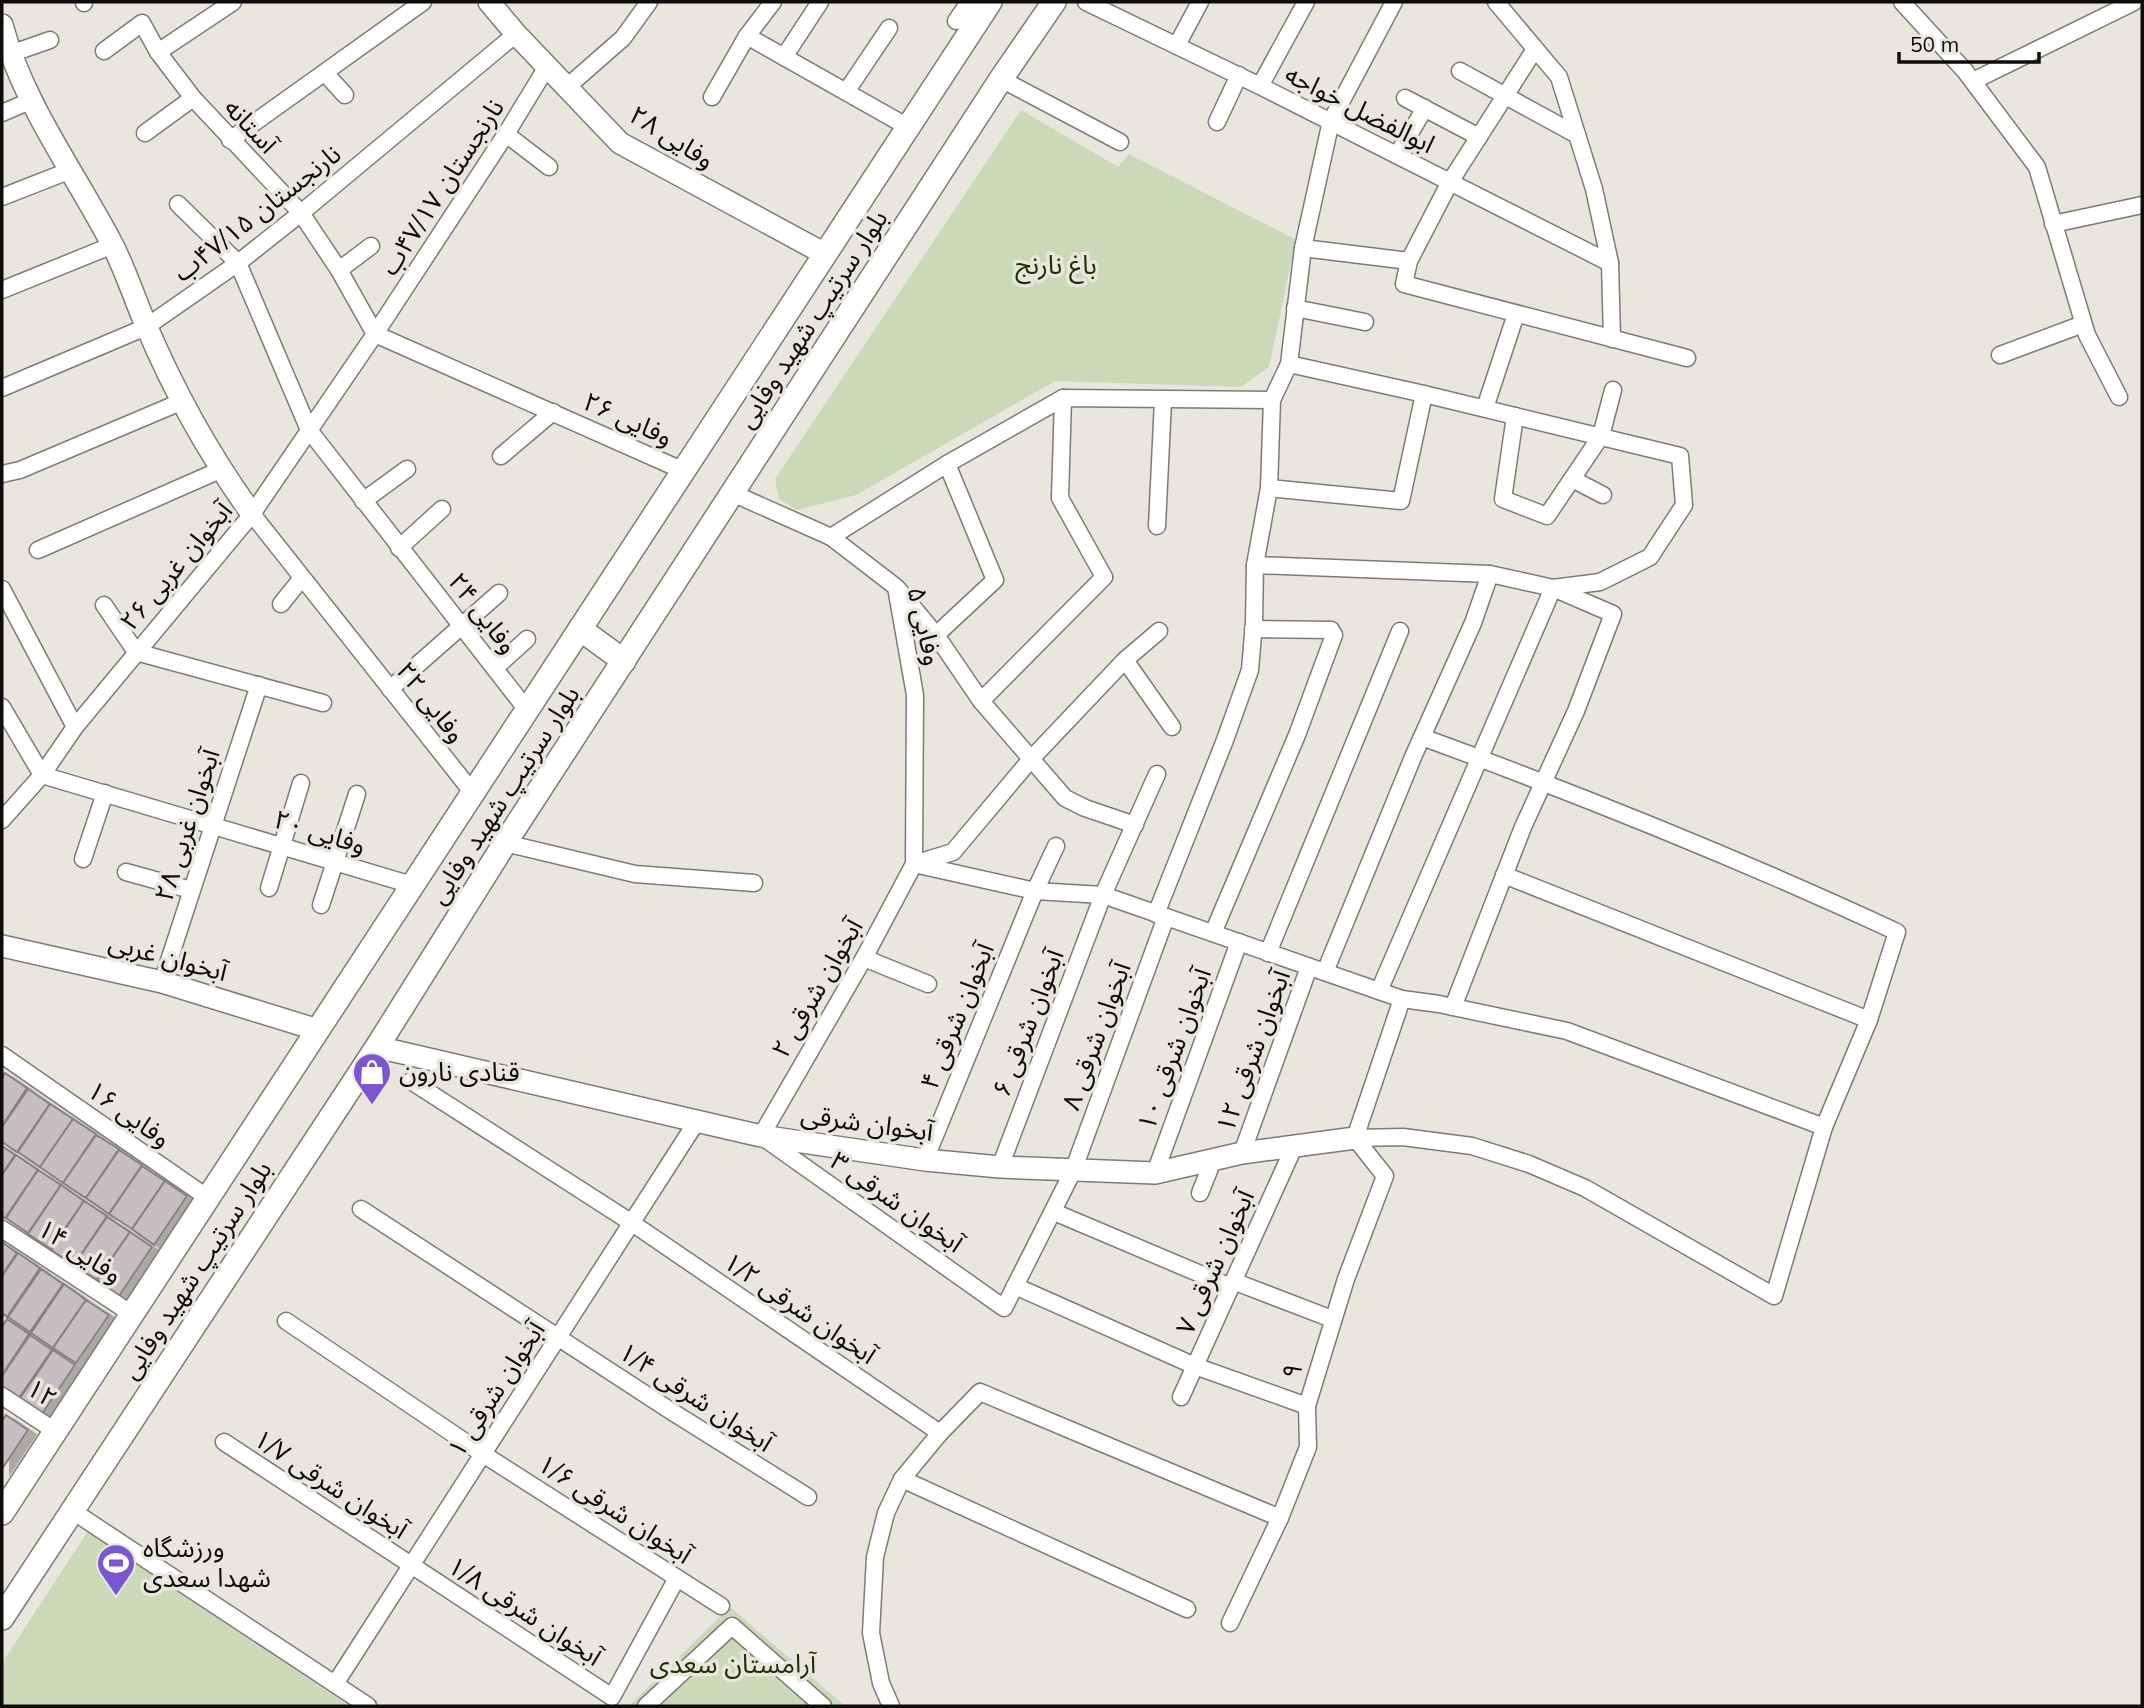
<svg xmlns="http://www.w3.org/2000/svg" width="2144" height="1708" font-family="Mulish,'Noto Sans Arabic',sans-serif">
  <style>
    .green { fill: #cad9b7 }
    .building { fill: #c7bec2; stroke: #888084; stroke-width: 2; filter: url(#shadow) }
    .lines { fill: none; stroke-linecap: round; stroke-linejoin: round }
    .minor-casing { stroke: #7d7b73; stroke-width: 19 }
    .tertiary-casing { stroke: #7d7b73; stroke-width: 24 }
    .secondary-casing { stroke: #7d7b73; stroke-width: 26 }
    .minor { stroke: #fff; stroke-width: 16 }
    .tertiary { stroke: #fff; stroke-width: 21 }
    .secondary { stroke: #fff; stroke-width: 23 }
    .labels { text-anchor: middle; stroke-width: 7; stroke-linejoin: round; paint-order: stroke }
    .street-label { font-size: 26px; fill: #0e0d0b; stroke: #e9e6de }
    .park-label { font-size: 26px; fill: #202f05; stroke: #e9e6de }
    .poi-label { font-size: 26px; fill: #0e0d0b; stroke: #e9e6de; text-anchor: start }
  </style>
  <defs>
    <filter id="shadow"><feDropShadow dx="8" dy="4.5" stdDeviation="0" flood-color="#0004"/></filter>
  </defs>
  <rect width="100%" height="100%" fill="#e9e6de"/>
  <g class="green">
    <polygon points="1021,110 1118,167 1129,154 1296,240 1269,367 1241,387 1055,381 856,495 797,510 779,499 775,479"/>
    <polygon points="88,1531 349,1706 2,1706 2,1663"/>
    <polygon points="730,1607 845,1706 629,1706"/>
  </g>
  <g class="building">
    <polygon points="5,1073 27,1088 2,1126 2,1078"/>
    <polygon points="28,1089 50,1104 17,1152 2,1142 2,1127"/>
    <polygon points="50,1104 73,1119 40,1167 18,1152"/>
    <polygon points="73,1119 96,1134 63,1183 40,1167"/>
    <polygon points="96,1135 119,1149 86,1198 63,1183"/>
    <polygon points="2,1146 15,1155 2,1174"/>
    <polygon points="119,1150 142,1165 109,1214 86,1198"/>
    <polygon points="16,1155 38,1170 5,1218 2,1216 2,1175"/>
    <polygon points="142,1166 165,1181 132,1229 109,1214"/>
    <polygon points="38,1170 61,1185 28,1233 6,1218"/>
    <polygon points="165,1181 187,1196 154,1245 132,1229"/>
    <polygon points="61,1185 84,1201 51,1249 28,1234"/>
    <polygon points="84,1201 107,1216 74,1265 51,1250"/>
    <polygon points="107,1217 130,1232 97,1280 74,1265"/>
    <polygon points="130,1232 152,1247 119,1296 97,1280"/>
    <polygon points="2,1242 17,1253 2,1275"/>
    <polygon points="18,1253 40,1268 7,1317 2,1313 2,1276"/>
    <polygon points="41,1269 63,1284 30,1332 8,1317"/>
    <polygon points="64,1284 86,1300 53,1348 31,1333"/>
    <polygon points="86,1300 109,1315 76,1363 53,1348"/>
    <polygon points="7,1319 29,1334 2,1375 2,1327"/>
    <polygon points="30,1335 52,1350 19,1398 2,1386 2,1376"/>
    <polygon points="53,1350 75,1365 42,1414 20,1398"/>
    <polygon points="6,1415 28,1430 2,1469 2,1421"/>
  </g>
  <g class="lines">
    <defs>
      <g id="minor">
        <polyline points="84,2 84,3"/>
        <polyline points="1086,2 1260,86 1610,263"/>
        <polyline points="1496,2 1559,77 1594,189 1610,263 1612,339"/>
        <polyline points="1902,2 1965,71 2037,167 2087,335 2119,397"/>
        <polyline points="956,21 969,2"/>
        <polyline points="747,36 908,127"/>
        <polyline points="1177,45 1200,2"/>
        <polyline points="1535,49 1450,182 1409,261 1404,284 1687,358"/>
        <polyline points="104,51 142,23 158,52 193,98 301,213 339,270 375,334"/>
        <polyline points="158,52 233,2"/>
        <polyline points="10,54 50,40"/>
        <polyline points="784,57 820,2"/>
        <polyline points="1460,71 1577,135"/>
        <polyline points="325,73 345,95"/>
        <polyline points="1001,79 1120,142"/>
        <polyline points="1973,81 2134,2"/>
        <polyline points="1260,86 1306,2"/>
        <polyline points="567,87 623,38 649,2"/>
        <polyline points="846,92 889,28"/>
        <polyline points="712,97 747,36 773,2"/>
        <polyline points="1405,98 1479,137"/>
        <polyline points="2,113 30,101"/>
        <polyline points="1217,122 1239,75"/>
        <polyline points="145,133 193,98"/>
        <polyline points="506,134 549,167"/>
        <polyline points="230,140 423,2"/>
        <polyline points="1397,155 1425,108"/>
        <polyline points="2,197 71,170"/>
        <polyline points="178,204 238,263 309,430 527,710"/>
        <polyline points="2053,224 2142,205"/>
        <polyline points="1303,248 1409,261"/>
        <polyline points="339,270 371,246"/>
        <polyline points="2,290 113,245"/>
        <polyline points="1295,308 1365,322"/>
        <polyline points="375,334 684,471"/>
        <polyline points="2000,355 2083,324"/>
        <polyline points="1289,364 1424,394 1680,456 1684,505 1650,557 1600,582 1553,588 1379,991"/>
        <polyline points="2,388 146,327 238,263 301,213 516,34"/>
        <polyline points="1485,408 1516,314"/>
        <polyline points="1515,416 1503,499 1547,516 1601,436 1613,390"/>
        <polyline points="501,456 553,412"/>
        <polyline points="2,474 20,470 183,401"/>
        <polyline points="1572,479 1603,495"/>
        <polyline points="1269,488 1401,501 1424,394"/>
        <polyline points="732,493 831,537 896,587 915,695 914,864 864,958 761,1136 1004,1308 1073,1171 1166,917"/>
        <polyline points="363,501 407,469"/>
        <polyline points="252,514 473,793"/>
        <polyline points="1157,526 1163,400"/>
        <polyline points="831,537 947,464 1063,398 1272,400"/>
        <polyline points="399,548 442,509"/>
        <polyline points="38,550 220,470"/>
        <polyline points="1255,565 1490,574 1553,588 1613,614 1576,711 1523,827 1453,1007"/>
        <polyline points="2,589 75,727"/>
        <polyline points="898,589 936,635 981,701 1065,798 1085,808 1135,825"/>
        <polyline points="281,604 302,578"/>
        <polyline points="104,605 136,652 323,703"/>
        <polyline points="936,635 995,580 947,464"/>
        <polyline points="1125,660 1172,727"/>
        <polyline points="495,668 527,639"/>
        <polyline points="390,689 499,593"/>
        <polyline points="981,701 1104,577 1060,498 1063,398"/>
        <polyline points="2,707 42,775 412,885"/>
        <polyline points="2,820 42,775 75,727 252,514 375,334 506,134 548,65"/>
        <polyline points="505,843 635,874 754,883"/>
        <polyline points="83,859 105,793"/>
        <polyline points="917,863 953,852 1031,759 1125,660 1159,631"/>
        <polyline points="914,864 1035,891 1103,895 1402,999 1439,1004 1567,1031 1824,1127"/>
        <polyline points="126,872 191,890"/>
        <polyline points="1504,875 1869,1020"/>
        <polyline points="269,888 301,783"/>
        <polyline points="321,905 357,794"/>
        <polyline points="1156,914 1225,740 1250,670 1254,623 1255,565 1269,488 1272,400 1289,364 1303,248 1331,121 1394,2"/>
        <polyline points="1213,933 1297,735 1334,635 1331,630 1253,629"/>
        <polyline points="1268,953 1400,631"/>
        <polyline points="864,958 928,984"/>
        <polyline points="1325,972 1413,757 1473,623 1490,574"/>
        <polyline points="162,982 259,685"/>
        <polyline points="2,1055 208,1198"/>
        <polyline points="411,1081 632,1223 940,1433"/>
        <path d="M1355 1138 1403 1137 1472 1146 1529 1164 1585 1188 1774 1296 1824 1127 1869 1020 1897 932C1742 860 1583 796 1422 737"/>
        <polyline points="1355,1138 1402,999"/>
        <polyline points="1242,1153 1309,967"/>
        <polyline points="925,1160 1035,891 1056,846"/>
        <polyline points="1000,1167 1103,895 1157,774"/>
        <polyline points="1155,1173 1239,942"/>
        <polyline points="1200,1193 1214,1158"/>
        <polyline points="361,1209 671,1411 808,1497"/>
        <polyline points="1054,1212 1231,1287"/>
        <polyline points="2,1229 132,1314"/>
        <polyline points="1233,1281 1332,1319"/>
        <polyline points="1015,1286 1195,1366 1307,1406"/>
        <polyline points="286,1321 483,1454 721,1606"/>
        <polyline points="2,1396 55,1431"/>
        <polyline points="1181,1397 1294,1147"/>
        <polyline points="224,1442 612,1697 677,1578"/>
        <polyline points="902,1479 1187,1609"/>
        <polyline points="71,1510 368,1706"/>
        <polyline points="1230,1623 1280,1518 1308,1447 1307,1406 1346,1279 1385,1176 1355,1138"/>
        <polyline points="335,1684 697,1121"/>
        <polyline points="646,1706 732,1626 823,1706"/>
        <polyline points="891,1706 881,1683 871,1633 875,1557 886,1513 902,1479 940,1433 980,1392 1280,1518"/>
      </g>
      <g id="tertiary">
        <polyline points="489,2 516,34 620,143 825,254"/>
        <path d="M2 25C23 103 73 170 111 242 125 268 134 298 146 325 174 391 210 456 252 514"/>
        <polyline points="2,946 162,982 318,1030"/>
        <polyline points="377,1047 761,1136 925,1160 1000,1167 1155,1173 1242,1153 1355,1138"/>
      </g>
      <g id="secondary">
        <polyline points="580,629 624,661"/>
        <polyline points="2,1513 990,2"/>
        <polyline points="2,1618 377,1047 505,843 1001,79 1054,2"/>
      </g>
    </defs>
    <use href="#minor" class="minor-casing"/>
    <use href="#tertiary" class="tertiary-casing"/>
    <use href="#secondary" class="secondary-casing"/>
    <use href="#minor" class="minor"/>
    <use href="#tertiary" class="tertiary"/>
    <use href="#secondary" class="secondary"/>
  </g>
  <defs>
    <symbol id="shop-pin" viewBox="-11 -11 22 30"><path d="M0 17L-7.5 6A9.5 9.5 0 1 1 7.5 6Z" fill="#7b56d0" stroke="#e9e6de"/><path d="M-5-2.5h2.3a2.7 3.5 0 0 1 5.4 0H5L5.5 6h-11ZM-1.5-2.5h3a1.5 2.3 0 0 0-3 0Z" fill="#fff"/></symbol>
    <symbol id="stadium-pin" viewBox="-11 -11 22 30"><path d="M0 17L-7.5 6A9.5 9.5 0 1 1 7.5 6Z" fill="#7b56d0" stroke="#e9e6de"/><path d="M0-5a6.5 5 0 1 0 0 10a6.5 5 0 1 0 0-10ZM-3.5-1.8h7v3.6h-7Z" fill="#fff"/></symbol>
  </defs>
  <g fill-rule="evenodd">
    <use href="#shop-pin" x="350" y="1050" width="44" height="60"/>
    <use href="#stadium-pin" x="94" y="1541" width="44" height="60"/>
  </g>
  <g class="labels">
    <g class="street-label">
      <text transform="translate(1360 109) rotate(27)" y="9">ابوالفضل خواجه</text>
      <text transform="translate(251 126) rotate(47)" y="9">آستانه</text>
      <text transform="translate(672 137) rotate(32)" y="9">وفایی ۲۸</text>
      <text transform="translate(442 187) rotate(-57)" y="9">نارنجستان ۴۷/۱۷ب</text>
      <text transform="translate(257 213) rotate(-38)" y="9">نارنجستان ۴۷/۱۵ب</text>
      <text transform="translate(812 319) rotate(-57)" y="9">بلوار سرتیپ شهید وفایی</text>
      <text transform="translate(628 419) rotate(24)" y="9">وفایی ۲۶</text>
      <text transform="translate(176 566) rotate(-50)" y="9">آبخوان غربی ۲۶</text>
      <text transform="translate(483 613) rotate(52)" y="9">وفایی ۲۴</text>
      <text transform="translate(925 626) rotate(77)" y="9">وفایی ۵</text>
      <text transform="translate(431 702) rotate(52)" y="9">وفایی ۲۲</text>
      <text transform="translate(504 795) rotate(-57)" y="9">بلوار سرتیپ شهید وفایی</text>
      <text transform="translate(187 825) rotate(-72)" y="9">آبخوان غربی ۲۸</text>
      <text transform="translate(320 832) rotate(17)" y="9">وفایی ۲۰</text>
      <text transform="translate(168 957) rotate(15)" y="9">آبخوان غربی</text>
      <text transform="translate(817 988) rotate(-60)" y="9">آبخوان شرقی ۲</text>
      <text transform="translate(957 1016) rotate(-68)" y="9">آبخوان شرقی ۴</text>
      <text transform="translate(1028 1023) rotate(-69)" y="9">آبخوان شرقی ۶</text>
      <text transform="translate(1096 1036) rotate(-70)" y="9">آبخوان شرقی ۸</text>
      <text transform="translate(1174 1049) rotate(-70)" y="9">آبخوان شرقی ۱۰</text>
      <text transform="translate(1253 1051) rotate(-70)" y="9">آبخوان شرقی ۱۲</text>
      <text transform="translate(129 1114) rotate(35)" y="9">وفایی ۱۶</text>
      <text transform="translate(867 1123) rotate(8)" y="9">آبخوان شرقی</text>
      <text transform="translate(897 1202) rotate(35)" y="9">آبخوان شرقی ۳</text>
      <text transform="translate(80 1251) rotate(33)" y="9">وفایی ۱۴</text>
      <text transform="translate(1215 1262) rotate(-66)" y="9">آبخوان شرقی ۷</text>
      <text transform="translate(196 1270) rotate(-57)" y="9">بلوار سرتیپ شهید وفایی</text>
      <text transform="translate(800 1308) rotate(34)" y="9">آبخوان شرقی ۱/۲</text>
      <text transform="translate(1292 1371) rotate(-74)" y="9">۹</text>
      <text transform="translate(496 1389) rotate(-57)" y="9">آبخوان شرقی ۱</text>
      <text transform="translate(42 1393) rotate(33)" y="9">۱۲</text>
      <text transform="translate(696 1397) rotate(33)" y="9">آبخوان شرقی ۱/۴</text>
      <text transform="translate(331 1484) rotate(33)" y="9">آبخوان شرقی ۱/۷</text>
      <text transform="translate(615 1509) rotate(33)" y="9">آبخوان شرقی ۱/۶</text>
      <text transform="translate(525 1611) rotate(33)" y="9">آبخوان شرقی ۱/۸</text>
    </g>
    <g class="park-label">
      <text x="1056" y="274">باغ نارنج</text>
      <text x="733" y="1673">آرامستان سعدی</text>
    </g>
    <g class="poi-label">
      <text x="399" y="1081">قنادی نارون</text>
      <text x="143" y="1557">ورزشگاه<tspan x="143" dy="30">شهدا سعدی</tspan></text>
    </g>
  </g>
  <rect width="2144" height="1708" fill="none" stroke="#0e0d0b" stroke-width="7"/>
  <path d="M1899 52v10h140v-10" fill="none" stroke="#0e0d0b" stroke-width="3.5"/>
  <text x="1910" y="52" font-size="21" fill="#0e0d0b" stroke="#e9e6de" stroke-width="5" paint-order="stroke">50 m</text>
</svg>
